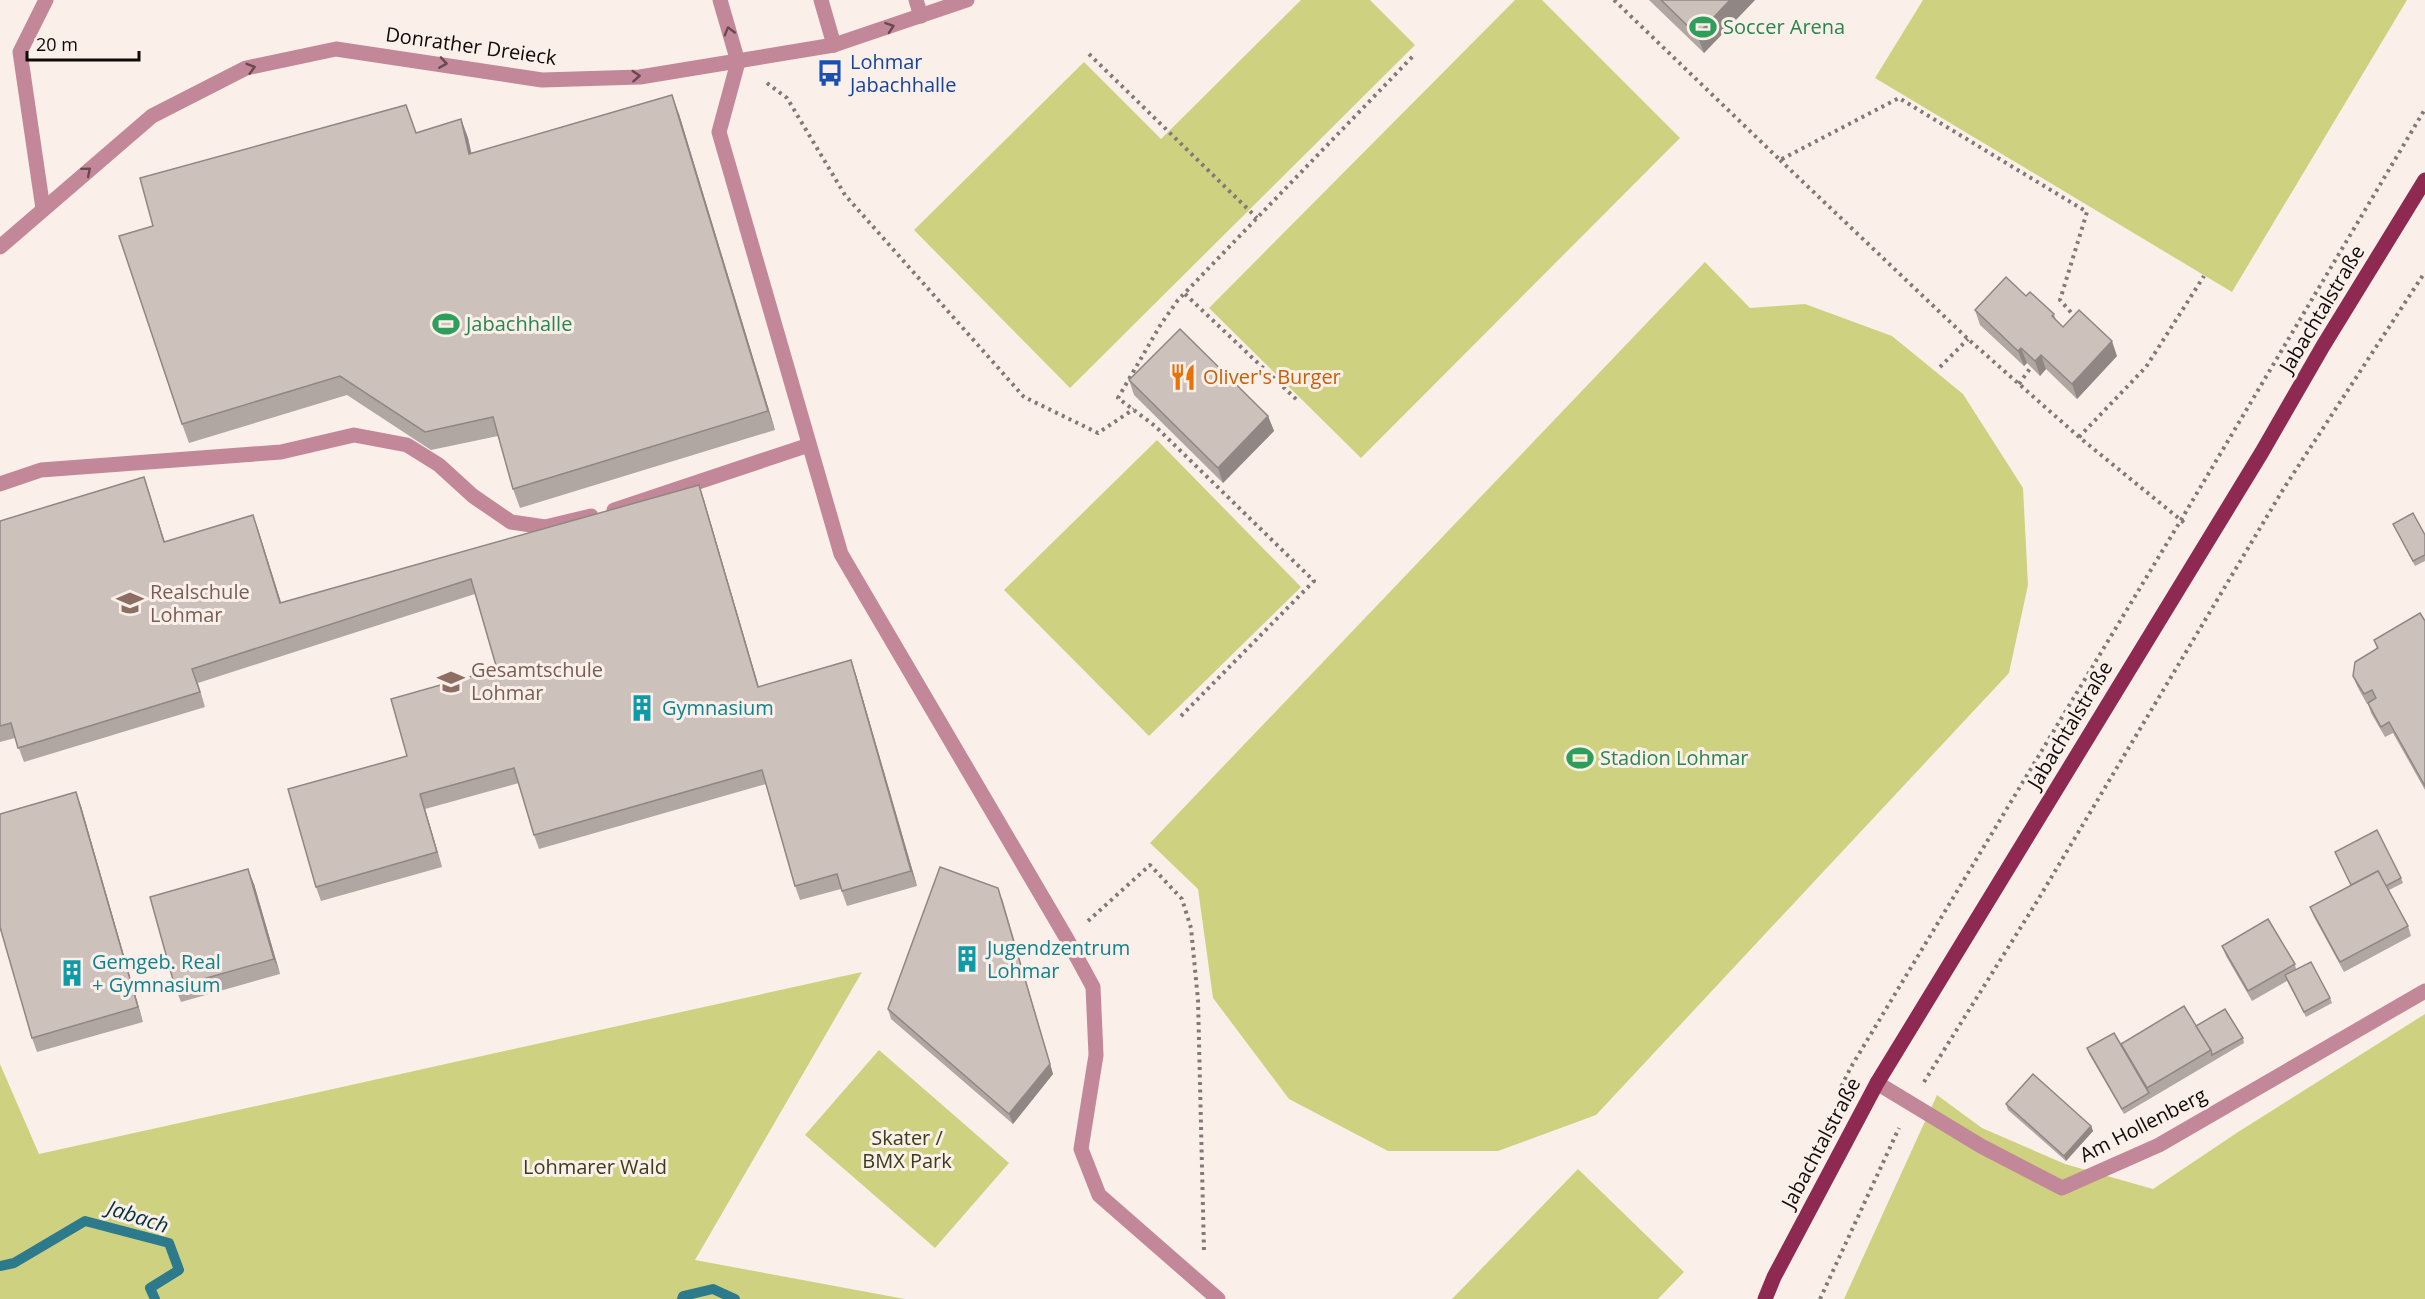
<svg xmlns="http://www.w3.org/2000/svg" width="2425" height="1299" font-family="'Open Sans',sans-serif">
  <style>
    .green { fill: #ced280 }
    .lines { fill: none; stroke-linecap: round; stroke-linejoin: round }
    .stream { stroke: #2d7a8d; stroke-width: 10 }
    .path { stroke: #817976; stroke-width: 4; stroke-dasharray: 3 4.5; stroke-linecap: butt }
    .lane { stroke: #c28899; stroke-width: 15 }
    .street { stroke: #c28899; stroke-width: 15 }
    .primary { stroke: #8e2951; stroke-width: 15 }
    .wall { fill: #b0a6a2 }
    .shaded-wall { fill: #908784 }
    .building { fill: #cdc1bc; stroke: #908784; stroke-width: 1.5 }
    .oneway { stroke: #684951 }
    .labels { text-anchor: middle; stroke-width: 6; stroke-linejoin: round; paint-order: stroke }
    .leisure-label { font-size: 20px; fill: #27864d; stroke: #fbefea; text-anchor: start }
    .street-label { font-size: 20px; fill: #0e0a09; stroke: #fbefea }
    .transit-label { font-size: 20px; fill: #164399; stroke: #fbefea; text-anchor: start }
    .food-label { font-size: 20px; fill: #c56008; stroke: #fbefea; text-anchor: start }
    .education-label { font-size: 20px; fill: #785e54; stroke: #fbefea; text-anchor: start }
    .culture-label { font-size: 20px; fill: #0d838f; stroke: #fbefea; text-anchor: start }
    .park-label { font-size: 20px; fill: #3b3d19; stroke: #fbefea }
    .water-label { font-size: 21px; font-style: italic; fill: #00323d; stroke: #fbefea }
  </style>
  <rect width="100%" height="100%" fill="#fbefea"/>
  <g class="green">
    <polygon points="1301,0 1370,0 1415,45 1070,388 914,230 1084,62 1161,139"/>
    <polygon points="1515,0 1542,0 1680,138 1361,458 1209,308"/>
    <polygon points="1923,0 2407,0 2232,292 1875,78"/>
    <polygon points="1705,262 1750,308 1805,304 1892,336 1963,394 2023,488 2028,585 2009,673 1596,1115 1498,1151 1388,1151 1289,1099 1213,998 1198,889 1150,843"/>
    <polygon points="1157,440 1301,587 1149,736 1004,590"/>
    <polygon points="862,972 695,1260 905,1299 0,1299 0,1064 39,1154"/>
    <polygon points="2425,1014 2425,1299 1844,1299 1937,1095 1982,1128 2065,1164 2153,1189 2238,1132"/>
    <polygon points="879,1050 1009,1163 935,1248 805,1135"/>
    <polygon points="1578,1169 1684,1272 1658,1299 1452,1299"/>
  </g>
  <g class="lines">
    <g class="stream">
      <polyline points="0,1266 14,1263 85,1221 169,1243 179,1270 150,1288 155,1299"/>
      <polyline points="682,1299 683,1296 713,1289 735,1299"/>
    </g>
    <g class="path">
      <polyline points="1614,0 1780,160 1899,98 2087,212 2060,300 2076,318"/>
      <polyline points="1089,54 1257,218"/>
      <polyline points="767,83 787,98 845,195 1024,397 1098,433 1134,409"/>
      <polyline points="1780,160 1968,339 2079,437 2187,525"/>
      <polyline points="1185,294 1297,400"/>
      <polyline points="1940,367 1968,339"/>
      <polyline points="2019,384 2031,367"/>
      <polyline points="2079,437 2146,367 2204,276"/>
      <polyline points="1181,716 1314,581 1155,426 1118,398 1161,324 1178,300 1415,54"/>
      <polyline points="1088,921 1150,865 1182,899 1191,928 1198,1000 1204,1251"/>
      <polyline points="1924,1082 2036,903 2284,488 2425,272"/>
      <polyline points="1838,1093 1851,1067 2181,520 2425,109"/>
      <polyline points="1820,1299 1899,1128"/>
    </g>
    <g class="lane">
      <polyline points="720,0 738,62 719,132 841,554 1067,939 1093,987 1096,1055 1081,1149 1099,1195 1218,1299"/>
      <polyline points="821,0 834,45"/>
      <polyline points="916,0 921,16"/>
      <polyline points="43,209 20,52 46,0"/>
      <polyline points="0,247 152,116 246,68 336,49 542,80 640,77 834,45 967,0"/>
      <polyline points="0,484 41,470 281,452 354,435 407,445 439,465 473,496 511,522 545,527 591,516"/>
      <polyline points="614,510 809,445"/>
    </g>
    <polyline class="street" points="1877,1083 1981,1146 2062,1188 2159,1145 2425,991"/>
    <polyline class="primary" points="1765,1299 1774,1277 1877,1083 2262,452 2323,346 2425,180"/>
  </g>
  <g class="wall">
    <polygon points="1649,0 1755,0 1704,53"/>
    <polygon points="679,114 775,430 520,508 513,489 498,436 431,450 347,395 189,443 182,424 153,226 416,133 461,119 468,138 471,153"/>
    <polygon points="2026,296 2054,314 2056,320 2063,327 2117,356 2077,399 2046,369 2040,376 2027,363 2024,366 1980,325 1975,310"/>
    <polygon points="1129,380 1268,416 1274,431 1223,483 1134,395"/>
    <polygon points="149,492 165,542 253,515 281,603 704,500 759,687 851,660 856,675 917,886 847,906 841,889 800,900 795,886 766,784 539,849 534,835 519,783 425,809 442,867 321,901 316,887 407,756 497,669 475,594 198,683 205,707 24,762 15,738 0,742 0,521"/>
    <polygon points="2393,524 2425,535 2425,561 2415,566"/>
    <polygon points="2425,621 2425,790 2393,733 2385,737 2371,713 2368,704 2367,704 2357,686 2353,676 2377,649 2374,640"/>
    <polygon points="81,806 143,1022 37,1052 32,1038"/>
    <polygon points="2335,852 2401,878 2403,883 2389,890 2408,926 2411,936 2344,972 2314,917 2310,907 2351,885"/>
    <polygon points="254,884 280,974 181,1002 175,987"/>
    <polygon points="1002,898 1053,1074 1013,1124 891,1019 888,1009"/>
    <polygon points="2222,946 2295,964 2296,969 2330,998 2332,1003 2306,1017 2287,981 2252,1001 2226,956"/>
    <polygon points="2196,1026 2243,1038 2244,1043 2124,1114 2089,1054 2087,1048 2123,1047"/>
    <polygon points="2006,1104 2091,1126 2093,1131 2066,1161 2008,1110"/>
  </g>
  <g class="shaded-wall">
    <polygon points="1730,0 1755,0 1704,53 1697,35"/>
    <polygon points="672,95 679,114 775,430 768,411"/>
    <polygon points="461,119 468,138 476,173 469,154"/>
    <polygon points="2112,341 2117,356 2077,399 2072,384"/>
    <polygon points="2021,348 2027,363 2024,366 2018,351"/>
    <polygon points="2041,355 2046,369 2040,376 2035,361"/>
    <polygon points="1268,416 1274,431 1223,483 1218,468"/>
    <polygon points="144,477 149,492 169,556 164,542"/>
    <polygon points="699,485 704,500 763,702 758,687"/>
    <polygon points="253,515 258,529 286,618 280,603"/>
    <polygon points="851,660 856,675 917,886 911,871"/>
    <polygon points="76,792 81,806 143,1022 138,1007"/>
    <polygon points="420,794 425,809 442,867 437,852"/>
    <polygon points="248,869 254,884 280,974 274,959"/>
    <polygon points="998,888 1053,1074 1013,1124 1009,1114"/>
    <polygon points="2091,1126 2093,1131 2066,1161 2064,1156"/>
  </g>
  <g class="building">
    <polygon points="1661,0 1730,0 1697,35"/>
    <polygon points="672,95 768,411 513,489 493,417 425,432 340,376 182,424 119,236 153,226 140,178 406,105 416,133 461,119 469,154"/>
    <polygon points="2006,277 2026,296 2030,292 2054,314 2052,316 2063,327 2079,310 2112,341 2072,384 2041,355 2035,361 2021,348 2018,351 1975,310"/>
    <polygon points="1180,329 1268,416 1218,468 1129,380"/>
    <polygon points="144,477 164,542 253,515 280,603 699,485 758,687 851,660 911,871 842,891 837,874 795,886 762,770 534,835 514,768 420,794 437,852 316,887 288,789 407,756 391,699 497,669 471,579 192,669 200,692 18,748 11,723 0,726 0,521"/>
    <polygon points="2413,513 2425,535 2425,555 2413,561 2393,524"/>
    <polygon points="2420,613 2425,621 2425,786 2389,722 2381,727 2368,703 2376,698 2372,690 2364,694 2353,676 2355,662 2378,648 2374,640"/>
    <polygon points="76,792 138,1007 32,1038 0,927 0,814"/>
    <polygon points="2377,830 2401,878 2386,886 2378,871 2351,885 2335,852"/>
    <polygon points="940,867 998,888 1050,1064 1009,1114 888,1009"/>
    <polygon points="248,869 274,959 175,987 150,897"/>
    <polygon points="2378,871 2408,926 2340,962 2310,907"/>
    <polygon points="2268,919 2295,964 2248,991 2222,946"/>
    <polygon points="2311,962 2330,998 2304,1012 2285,975"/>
    <polygon points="2184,1006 2211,1050 2147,1088 2121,1044"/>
    <polygon points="2225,1009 2243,1038 2212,1055 2211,1050 2196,1026"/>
    <polygon points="2114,1033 2149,1093 2122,1109 2087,1048"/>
    <polygon points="2033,1074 2091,1126 2064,1156 2006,1104"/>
  </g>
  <defs><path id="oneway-chevron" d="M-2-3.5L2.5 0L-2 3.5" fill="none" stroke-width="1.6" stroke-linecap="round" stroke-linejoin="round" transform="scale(1.5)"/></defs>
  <g class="oneway">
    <use href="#oneway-chevron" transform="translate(890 27) rotate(-19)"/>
    <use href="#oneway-chevron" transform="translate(729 31) rotate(-106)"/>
    <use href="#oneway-chevron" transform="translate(443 63) rotate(9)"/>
    <use href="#oneway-chevron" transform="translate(251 68) rotate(-16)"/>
    <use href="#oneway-chevron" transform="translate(636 76) rotate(-4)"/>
    <use href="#oneway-chevron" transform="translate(87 171) rotate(-40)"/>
  </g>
  <defs>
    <symbol id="stadium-bare" viewBox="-9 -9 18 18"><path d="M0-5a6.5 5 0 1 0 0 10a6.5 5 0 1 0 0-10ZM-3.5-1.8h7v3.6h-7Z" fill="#2e9e5b" stroke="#fbefea" stroke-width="2.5" paint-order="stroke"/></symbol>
    <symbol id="bus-bare" viewBox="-9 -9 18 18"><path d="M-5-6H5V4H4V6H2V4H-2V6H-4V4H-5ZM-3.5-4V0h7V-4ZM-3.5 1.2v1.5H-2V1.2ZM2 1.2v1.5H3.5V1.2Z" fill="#1a4fb4" stroke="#fbefea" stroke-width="2.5" paint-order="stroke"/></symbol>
    <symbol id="restaurant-bare" viewBox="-9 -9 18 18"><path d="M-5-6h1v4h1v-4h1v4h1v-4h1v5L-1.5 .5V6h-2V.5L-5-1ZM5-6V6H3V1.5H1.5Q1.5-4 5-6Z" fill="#e8710a" stroke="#fbefea" stroke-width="2.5" paint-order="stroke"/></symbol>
    <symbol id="school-bare" viewBox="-9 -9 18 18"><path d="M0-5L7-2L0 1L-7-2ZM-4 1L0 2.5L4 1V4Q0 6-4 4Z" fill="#8d6e63" stroke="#fbefea" stroke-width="2.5" paint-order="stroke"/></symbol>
    <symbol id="building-bare" viewBox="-9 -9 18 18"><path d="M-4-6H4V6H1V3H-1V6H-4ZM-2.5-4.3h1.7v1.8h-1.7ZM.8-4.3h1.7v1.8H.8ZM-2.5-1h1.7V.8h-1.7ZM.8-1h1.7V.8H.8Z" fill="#0f9aa8" stroke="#fbefea" stroke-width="2.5" paint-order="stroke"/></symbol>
  </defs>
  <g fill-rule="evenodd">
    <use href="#stadium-bare" x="1684" y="8" width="38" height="38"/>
    <use href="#bus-bare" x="811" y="54" width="38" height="38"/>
    <use href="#stadium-bare" x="427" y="305" width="38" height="38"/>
    <use href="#restaurant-bare" x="1164" y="358" width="38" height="38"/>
    <use href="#school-bare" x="111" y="584" width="38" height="38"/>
    <use href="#school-bare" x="432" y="663" width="38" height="38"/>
    <use href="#building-bare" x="623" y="689" width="38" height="38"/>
    <use href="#stadium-bare" x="1561" y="739" width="38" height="38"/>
    <use href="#building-bare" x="948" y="940" width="38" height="38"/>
    <use href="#building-bare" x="53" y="954" width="38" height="38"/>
  </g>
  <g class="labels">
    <g class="leisure-label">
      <text x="1723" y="34">Soccer Arena</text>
      <text x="466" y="331">Jabachhalle</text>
      <text x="1600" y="765">Stadion Lohmar</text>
    </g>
    <g class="street-label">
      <text transform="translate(471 46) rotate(8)" y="7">Donrather Dreieck</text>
      <text transform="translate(2322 309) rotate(-59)" y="7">Jabachtalstraße</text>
      <text transform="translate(2070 725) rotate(-59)" y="7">Jabachtalstraße</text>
      <text transform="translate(2143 1125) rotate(-27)" y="7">Am Hollenberg</text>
      <text transform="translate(1821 1143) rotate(-62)" y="7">Jabachtalstraße</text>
    </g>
    <g class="transit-label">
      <text x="850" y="69">Lohmar<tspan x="850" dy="23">Jabachhalle</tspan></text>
    </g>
    <g class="food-label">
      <text x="1203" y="384">Oliver's Burger</text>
    </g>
    <g class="education-label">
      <text x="150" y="599">Realschule<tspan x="150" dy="23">Lohmar</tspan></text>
      <text x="471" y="677">Gesamtschule<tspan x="471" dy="23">Lohmar</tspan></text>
    </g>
    <g class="culture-label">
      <text x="662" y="715">Gymnasium</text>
      <text x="987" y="955">Jugendzentrum<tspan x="987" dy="23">Lohmar</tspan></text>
      <text x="92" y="969">Gemgeb. Real<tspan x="92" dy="23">+ Gymnasium</tspan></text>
    </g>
    <g class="park-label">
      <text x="907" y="1145">Skater /<tspan x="907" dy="23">BMX Park</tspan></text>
      <text x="595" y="1174">Lohmarer Wald</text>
    </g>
    <g class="water-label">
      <text transform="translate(138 1217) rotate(18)" y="7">Jabach</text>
    </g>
  </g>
  <path d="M27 51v9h112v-9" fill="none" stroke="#0e0a09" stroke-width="3"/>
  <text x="36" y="51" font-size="18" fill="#0e0a09" stroke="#fbefea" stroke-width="4.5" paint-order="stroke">20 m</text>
</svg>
